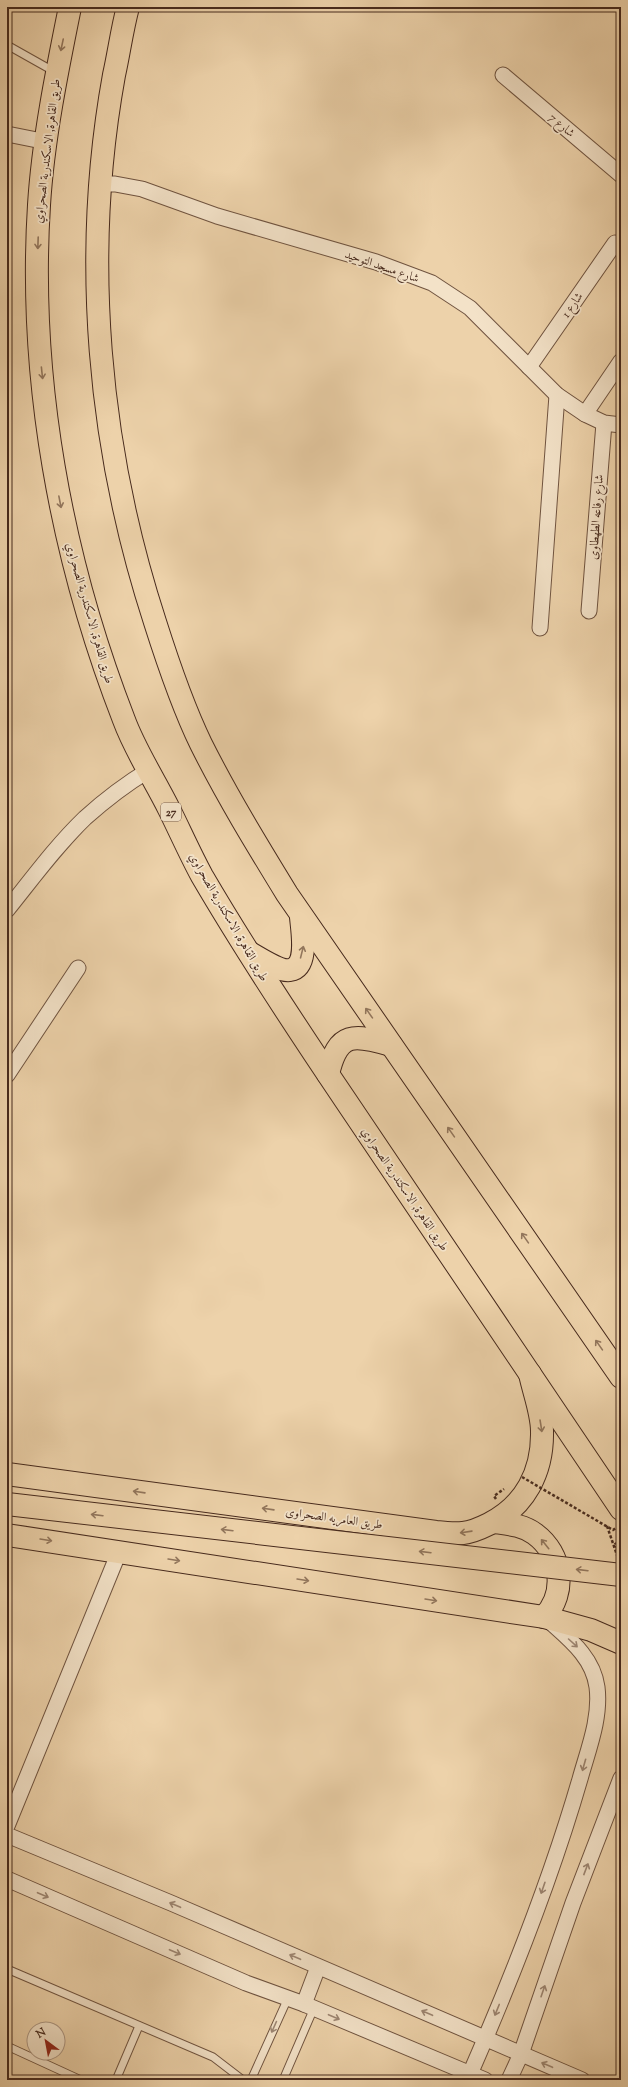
<svg xmlns="http://www.w3.org/2000/svg" width="628" height="2087" font-family="'Sorts Mill Goudy',Amiri,serif">
  <style>
    .lines { fill: none; stroke-linecap: round; stroke-linejoin: round }
    .service-casing { stroke: #705440; stroke-width: 9 }
    .minor-casing { stroke: #705440; stroke-width: 17 }
    .trunk-casing { stroke: #472a1d; stroke-width: 24 }
    .motorway-casing { stroke: #472a1d; stroke-width: 24 }
    .path { stroke: #472a1d; stroke-width: 2.5; stroke-dasharray: 3 2; stroke-linecap: butt }
    .service { stroke: #f3e2c8; stroke-width: 7 }
    .minor { stroke: #f3e2c8; stroke-width: 15 }
    .trunk { stroke: #edd2aa; stroke-width: 22 }
    .motorway { stroke: #edd2aa; stroke-width: 22 }
    .motorway-bridge-casing { stroke: #472a1d; stroke-width: 24; stroke-linecap: butt }
    .path-bridge { stroke: #472a1d; stroke-width: 2.5; stroke-dasharray: 3 2; stroke-linecap: butt }
    .motorway-bridge { stroke: #edd2aa; stroke-width: 22 }
    .oneway { stroke: #92765c }
    .oneway2 { stroke: #9d8672 }
    .labels { text-anchor: middle; stroke-width: 3.5; stroke-linejoin: round; paint-order: stroke }
    .shield { fill: #f3e2c8; stroke: #7b6150; stroke-width: 1 }
    .shield-label { font-size: 11px; font-weight: bold; fill: #472a1d }
    .street-label { font-size: 12px; fill: #472a1d; stroke: #f3e2c8 }
  </style>
  <rect width="100%" height="100%" fill="#edd2aa"/>
  <filter id="stains"><feTurbulence type="fractalNoise" baseFrequency=".005" numOctaves="4"/><feColorMatrix values="0 0 0 0 .2 0 0 0 0 .09 0 0 0 0 .02 0 0 0 .5 -.17"/></filter>
  <radialGradient id="worn" r=".72"><stop offset=".6" stop-color="#630" stop-opacity="0"/><stop offset="1" stop-color="#630" stop-opacity=".3"/></radialGradient>
  <g class="lines">
    <defs>
      <g id="service">
        <polyline points="7,45 55,72"/>
        <polyline points="7,1969 213,2057 243,2080"/>
        <polyline points="7,2046 81,2080"/>
        <polyline points="116,2080 139,2026"/>
        <polyline points="251,2080 288,1998"/>
        <polyline points="283,2080 314,2008"/>
      </g>
      <g id="minor">
        <polyline points="503,75 621,175"/>
        <polyline points="7,134 47,142"/>
        <polyline points="101,184 115,184 142,189 217,216 376,262 432,283 470,308 557,395 585,414 604,423 621,425"/>
        <polyline points="529,367 615,243"/>
        <polyline points="585,414 621,361"/>
        <polyline points="589,611 604,423"/>
        <polyline points="540,628 557,395"/>
        <path d="M7 910C32 879 56 846 85 818 105 800 126 784 149 770"/>
        <polyline points="7,1075 78,968"/>
        <polyline points="7,1826 119,1552"/>
        <polyline points="7,1835 171,1903 582,2080"/>
        <polyline points="7,1879 246,1983 304,2004 485,2080"/>
        <polyline points="304,2004 318,1967"/>
        <path d="M470 2074C512 1978 551 1879 580 1779 588 1750 601 1718 597 1687 593 1657 569 1639 548 1620"/>
        <polyline points="509,2080 521,2054 573,1903 621,1778"/>
      </g>
      <g id="trunk">
        <path d="M7 1474 436 1532C445 1533 455 1534 463 1533 473 1532 481 1528 489 1524 525 1506 543 1472 542 1431 542 1413 534 1393 530 1374"/>
        <path d="M494 1522C508 1524 523 1525 535 1534 562 1554 567 1593 544 1617"/>
        <polyline points="7,1535 544,1617 591,1630 621,1643"/>
      </g>
      <g id="motorway">
        <path d="M70 7C57 71 43 140 39 205 28 379 61 558 124 720 135 750 154 779 169 809 180 831 190 854 202 876 247 953 296 1027 346 1101 437 1237 529 1373 621 1509"/>
        <path d="M128 7C122 29 119 53 114 75 81 257 98 447 155 622 168 663 182 705 201 744 227 796 257 845 287 894L621 1377"/>
        <path d="M250 953C259 958 280 972 290 970 309 967 302 930 301 917"/>
        <path d="M328 1074C338 1031 354 1034 391 1045"/>
      </g>
    </defs>
    <use href="#service" class="service-casing"/>
    <use href="#minor" class="minor-casing"/>
    <use href="#trunk" class="trunk-casing"/>
    <use href="#motorway" class="motorway-casing"/>
    <g class="path">
      <polyline points="496,1499 494,1496 504,1489"/>
      <polyline points="607,1526 617,1555 620,1554 615,1544 621,1541"/>
    </g>
    <use href="#service" class="service"/>
    <use href="#minor" class="minor"/>
    <use href="#trunk" class="trunk"/>
    <use href="#motorway" class="motorway"/>
    <defs>
      <polyline id="motorway-bridge" points="7,1504 621,1575"/>
    </defs>
    <use href="#motorway-bridge" class="motorway-bridge-casing"/>
    <polyline class="path-bridge" points="522,1477 613,1530 621,1524"/>
    <use href="#motorway-bridge" class="motorway-bridge"/>
  </g>
  <defs><path id="oneway-shaft" d="M-6 0H5M1.5-3L5.5 0L1.5 3" fill="none" stroke-width="1.6" stroke-linecap="round" stroke-linejoin="round"/></defs>
  <g class="oneway">
    <use href="#oneway-shaft" transform="translate(62 45) rotate(102)"/>
    <use href="#oneway-shaft" transform="translate(38 243) rotate(92)"/>
    <use href="#oneway-shaft" transform="translate(42 373) rotate(84)"/>
    <use href="#oneway-shaft" transform="translate(60 502) rotate(79)"/>
    <use href="#oneway-shaft" transform="translate(302 952) rotate(-76)"/>
    <use href="#oneway-shaft" transform="translate(369 1013) rotate(-125)"/>
    <use href="#oneway-shaft" transform="translate(451 1132) rotate(-125)"/>
    <use href="#oneway-shaft" transform="translate(525 1238) rotate(-125)"/>
    <use href="#oneway-shaft" transform="translate(599 1345) rotate(-125)"/>
    <use href="#oneway-shaft" transform="translate(541 1426) rotate(81)"/>
    <use href="#oneway-shaft" transform="translate(139 1492) rotate(-172)"/>
    <use href="#oneway-shaft" transform="translate(268 1509) rotate(-172)"/>
    <use href="#oneway-shaft" transform="translate(97 1515) rotate(-173)"/>
    <use href="#oneway-shaft" transform="translate(227 1530) rotate(-173)"/>
    <use href="#oneway-shaft" transform="translate(466 1532) rotate(172)"/>
    <use href="#oneway-shaft" transform="translate(46 1540) rotate(9)"/>
    <use href="#oneway-shaft" transform="translate(545 1544) rotate(-129)"/>
    <use href="#oneway-shaft" transform="translate(425 1552) rotate(-173)"/>
    <use href="#oneway-shaft" transform="translate(174 1560) rotate(9)"/>
    <use href="#oneway-shaft" transform="translate(582 1570) rotate(-173)"/>
    <use href="#oneway-shaft" transform="translate(303 1580) rotate(9)"/>
    <use href="#oneway-shaft" transform="translate(431 1600) rotate(9)"/>
  </g>
  <g class="oneway2">
    <use href="#oneway-shaft" transform="translate(573 1643) rotate(42)"/>
    <use href="#oneway-shaft" transform="translate(584 1765) rotate(106)"/>
    <use href="#oneway-shaft" transform="translate(586 1869) rotate(-69)"/>
    <use href="#oneway-shaft" transform="translate(543 1888) rotate(109)"/>
    <use href="#oneway-shaft" transform="translate(43 1895) rotate(23)"/>
    <use href="#oneway-shaft" transform="translate(175 1905) rotate(-157)"/>
    <use href="#oneway-shaft" transform="translate(175 1952) rotate(23)"/>
    <use href="#oneway-shaft" transform="translate(295 1957) rotate(-157)"/>
    <use href="#oneway-shaft" transform="translate(543 1991) rotate(-71)"/>
    <use href="#oneway-shaft" transform="translate(497 2010) rotate(112)"/>
    <use href="#oneway-shaft" transform="translate(427 2013) rotate(-157)"/>
    <use href="#oneway-shaft" transform="translate(334 2017) rotate(23)"/>
    <use href="#oneway-shaft" transform="translate(274 2027) rotate(114)"/>
    <use href="#oneway-shaft" transform="translate(547 2065) rotate(-157)"/>
  </g>
  <g class="labels">
    <rect class="shield" x="161" y="803" width="20" height="18" rx="3"/>
    <g class="shield-label">
      <text x="171" y="816">27</text>
    </g>
    <g class="street-label">
      <text transform="translate(562 125) rotate(40)" y="4">شارع 7</text>
      <text transform="translate(47 151) rotate(-83)" y="4">طريق القاهرة, الاسكندرية الصحراوي</text>
      <text transform="translate(382 266) rotate(19)" y="4">شارع مسجد التوحيد</text>
      <text transform="translate(572 305) rotate(-55)" y="4">شارع 1</text>
      <text transform="translate(596 517) rotate(-86)" y="4">شارع رفاعه الطهطاوى</text>
      <text transform="translate(90 613) rotate(74)" y="4">طريق القاهرة, الاسكندرية الصحراوي</text>
      <text transform="translate(229 917) rotate(60)" y="4">طريق القاهرة, الاسكندرية الصحراوي</text>
      <text transform="translate(405 1189) rotate(56)" y="4">طريق القاهرة, الاسكندرية الصحراوي</text>
      <text transform="translate(334 1518) rotate(8)" y="4">طريق العامريه الصحراوى</text>
    </g>
  </g>
  <rect width="628" height="2087" fill="none" stroke="#edd2aa" stroke-width="24"/>
  <rect x="8" y="8" width="612" height="2071" fill="none" stroke="#472a1d" stroke-width="2"/>
  <rect x="12" y="12" width="604" height="2063" fill="none" stroke="#472a1d"/>
  <g transform="translate(46 2041) rotate(328)"><circle r="19" fill="#f3e2c8" stroke="#ae9884"/>
  <path d="M0-3L7 15L0 10L-7 15Z" fill="#8f2418"/>
  <text y="-6" font-size="11" font-weight="bold" text-anchor="middle" fill="#472a1d">N</text>
  </g>
  <rect width="100%" height="100%" filter="url(#stains)"/>
  <rect width="100%" height="100%" fill="url(#worn)"/>
</svg>
